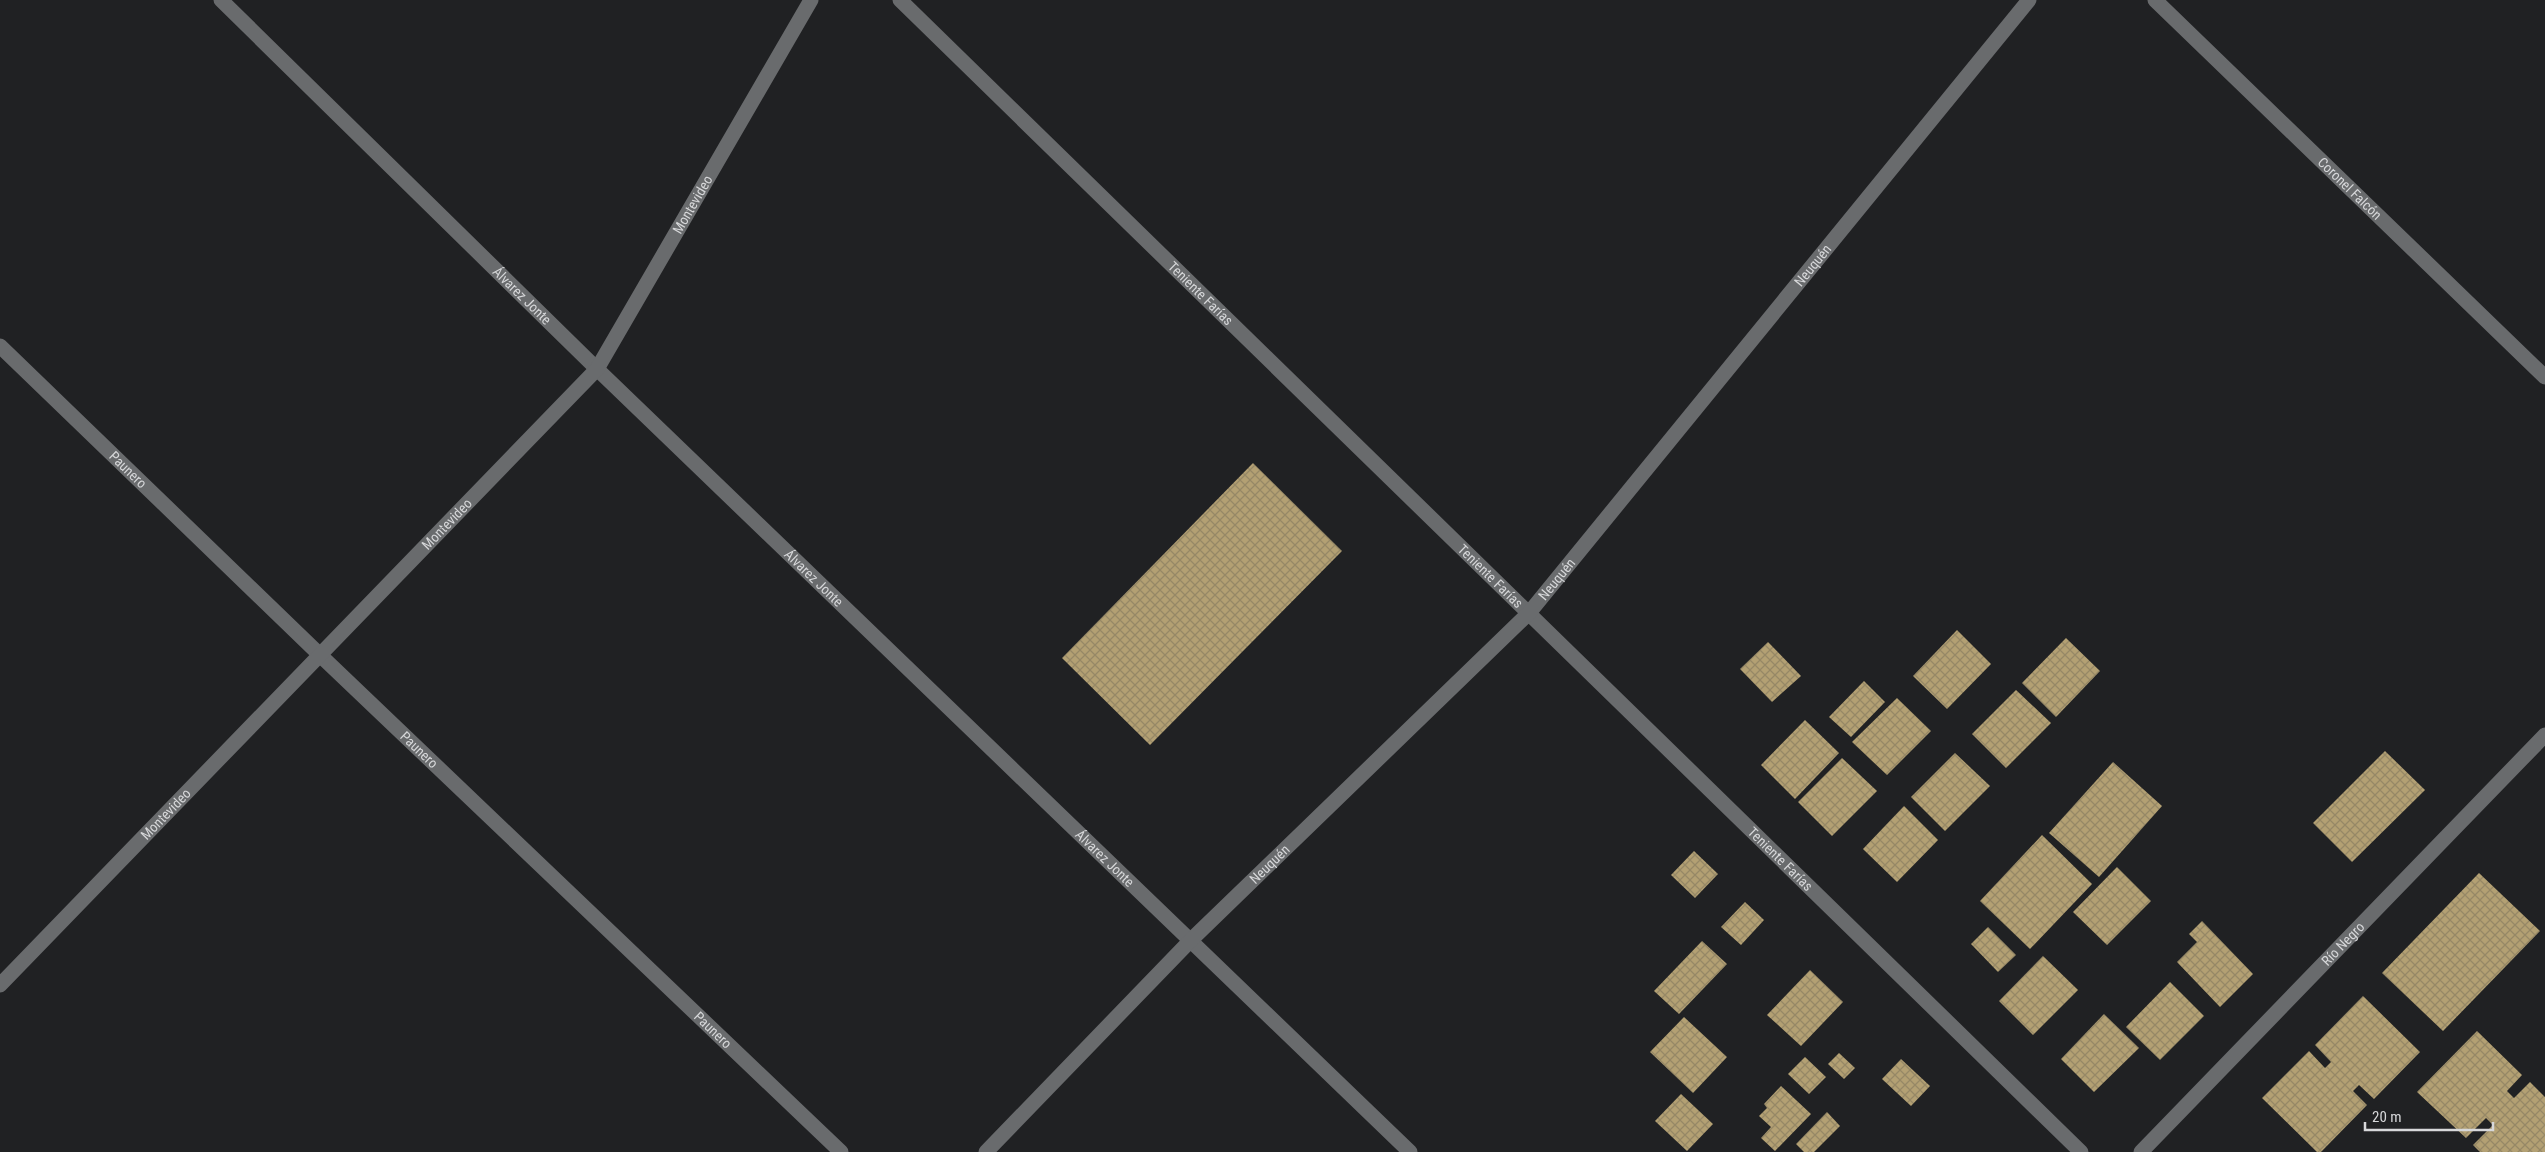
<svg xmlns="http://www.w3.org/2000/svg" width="2545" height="1152" font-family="'Roboto Condensed',sans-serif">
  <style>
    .building { fill: url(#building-cross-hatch) }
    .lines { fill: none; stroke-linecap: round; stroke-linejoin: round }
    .street { stroke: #696b6d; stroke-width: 15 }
    .labels { text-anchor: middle; stroke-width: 5; stroke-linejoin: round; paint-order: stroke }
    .street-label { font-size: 14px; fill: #d7d8da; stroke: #202123 }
  </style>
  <defs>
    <pattern id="building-cross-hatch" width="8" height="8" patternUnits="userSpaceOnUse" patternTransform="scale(1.25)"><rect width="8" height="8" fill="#b3a073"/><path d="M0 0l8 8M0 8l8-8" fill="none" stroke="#968866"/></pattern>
  </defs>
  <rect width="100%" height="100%" fill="#202123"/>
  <g class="building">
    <polygon points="1253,463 1342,551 1150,745 1062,658"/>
    <polygon points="1957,630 1991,664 1947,709 1913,676"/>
    <polygon points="2066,638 2100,671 2056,717 2022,683"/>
    <polygon points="1768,642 1801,676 1772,702 1740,669"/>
    <polygon points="1864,681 1885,702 1851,737 1829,717"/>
    <polygon points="2016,690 2051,723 2006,768 1972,734"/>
    <polygon points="1897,698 1931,731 1887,775 1852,742"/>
    <polygon points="1805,720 1839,753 1795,799 1761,765"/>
    <polygon points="2385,751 2425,790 2352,862 2313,823"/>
    <polygon points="1955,753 1990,786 1945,831 1911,797"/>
    <polygon points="1842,758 1877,791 1832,836 1798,802"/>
    <polygon points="2113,762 2162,806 2099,877 2049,833"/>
    <polygon points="1904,806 1938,840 1897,882 1863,849"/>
    <polygon points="2042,835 2092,884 2030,949 1980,901"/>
    <polygon points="1694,851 1718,874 1695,898 1671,875"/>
    <polygon points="2117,867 2151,901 2107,945 2073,912"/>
    <polygon points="2479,873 2540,931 2443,1031 2382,973"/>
    <polygon points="1745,902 1764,920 1741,945 1721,927"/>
    <polygon points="2202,921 2253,974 2220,1007 2177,962 2197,942 2189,934"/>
    <polygon points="1988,927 2016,955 1998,972 1971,944"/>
    <polygon points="1702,941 1727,964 1679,1014 1654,991"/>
    <polygon points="2043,956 2078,990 2033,1035 1999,1001"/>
    <polygon points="1810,970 1843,1002 1801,1046 1767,1015"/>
    <polygon points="2170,982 2204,1016 2160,1060 2126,1027"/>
    <polygon points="2363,996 2420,1052 2374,1099 2359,1085 2353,1091 2367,1105 2321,1152 2317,1152 2262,1098 2309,1051 2325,1068 2331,1062 2315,1045"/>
    <polygon points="2104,1014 2139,1048 2094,1092 2061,1059"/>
    <polygon points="1684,1017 1727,1057 1693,1093 1650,1052"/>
    <polygon points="2477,1031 2522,1075 2507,1091 2514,1098 2530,1082 2545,1097 2545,1152 2480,1152 2473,1145 2493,1125 2486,1118 2466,1138 2417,1092"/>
    <polygon points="1839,1053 1855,1068 1844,1079 1828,1064"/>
    <polygon points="1805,1057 1826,1077 1809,1094 1788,1074"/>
    <polygon points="1901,1059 1930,1086 1911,1106 1882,1079"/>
    <polygon points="1781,1086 1811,1114 1775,1151 1761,1138 1771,1127 1759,1116 1767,1108 1764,1104"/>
    <polygon points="1681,1094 1713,1124 1687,1151 1655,1121"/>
    <polygon points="1827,1112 1840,1126 1814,1152 1804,1152 1796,1144"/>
  </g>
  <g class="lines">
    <g class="street">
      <path id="s1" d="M221 0 597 369 1410 1152"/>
      <path id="s2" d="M900 0 2081 1152"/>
      <path id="s3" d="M2155 0 2545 377"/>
      <path id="s4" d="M0 346 320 655 841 1152"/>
      <path id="s5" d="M0 985 597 369 811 0"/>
      <path id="s6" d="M986 1152 1190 941 1529 613 2029 0"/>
      <path id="s7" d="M2141 1152 2545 735"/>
    </g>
  </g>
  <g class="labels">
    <g class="street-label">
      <text dy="5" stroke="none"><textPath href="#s3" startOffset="271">Coronel Falcón</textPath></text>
      <text dy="5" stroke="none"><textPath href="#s5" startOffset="1048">Montevideo</textPath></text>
      <text dy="5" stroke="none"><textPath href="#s6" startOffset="1214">Neuquén</textPath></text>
      <text dy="5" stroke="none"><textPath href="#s2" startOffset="420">Teniente Farías</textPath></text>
      <text dy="5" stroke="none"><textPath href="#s1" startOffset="422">Álvarez Jonte</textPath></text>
      <text dy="5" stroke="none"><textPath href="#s4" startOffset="178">Paunero</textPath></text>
      <text dy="5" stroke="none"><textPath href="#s5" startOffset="642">Montevideo</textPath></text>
      <text dy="5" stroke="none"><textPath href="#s2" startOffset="825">Teniente Farías</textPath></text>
      <text dy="5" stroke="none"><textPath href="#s1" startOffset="828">Álvarez Jonte</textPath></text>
      <text dy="5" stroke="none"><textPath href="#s6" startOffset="809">Neuquén</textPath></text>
      <text dy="5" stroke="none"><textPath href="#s4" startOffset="582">Paunero</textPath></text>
      <text dy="5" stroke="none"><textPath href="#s5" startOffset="238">Montevideo</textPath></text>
      <text dy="5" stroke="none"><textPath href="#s1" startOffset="1232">Álvarez Jonte</textPath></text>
      <text dy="5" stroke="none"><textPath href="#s2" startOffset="1230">Teniente Farías</textPath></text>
      <text dy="5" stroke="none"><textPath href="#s6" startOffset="404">Neuquén</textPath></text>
      <text dy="5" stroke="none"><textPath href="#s7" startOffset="290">Río Negro</textPath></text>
      <text dy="5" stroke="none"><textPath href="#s4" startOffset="988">Paunero</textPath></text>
    </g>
  </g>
  <path d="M2365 1122v8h128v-8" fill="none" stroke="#d7d8da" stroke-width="2.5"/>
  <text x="2372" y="1122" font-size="15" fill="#d7d8da" stroke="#202123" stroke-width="4" paint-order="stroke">20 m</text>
</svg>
